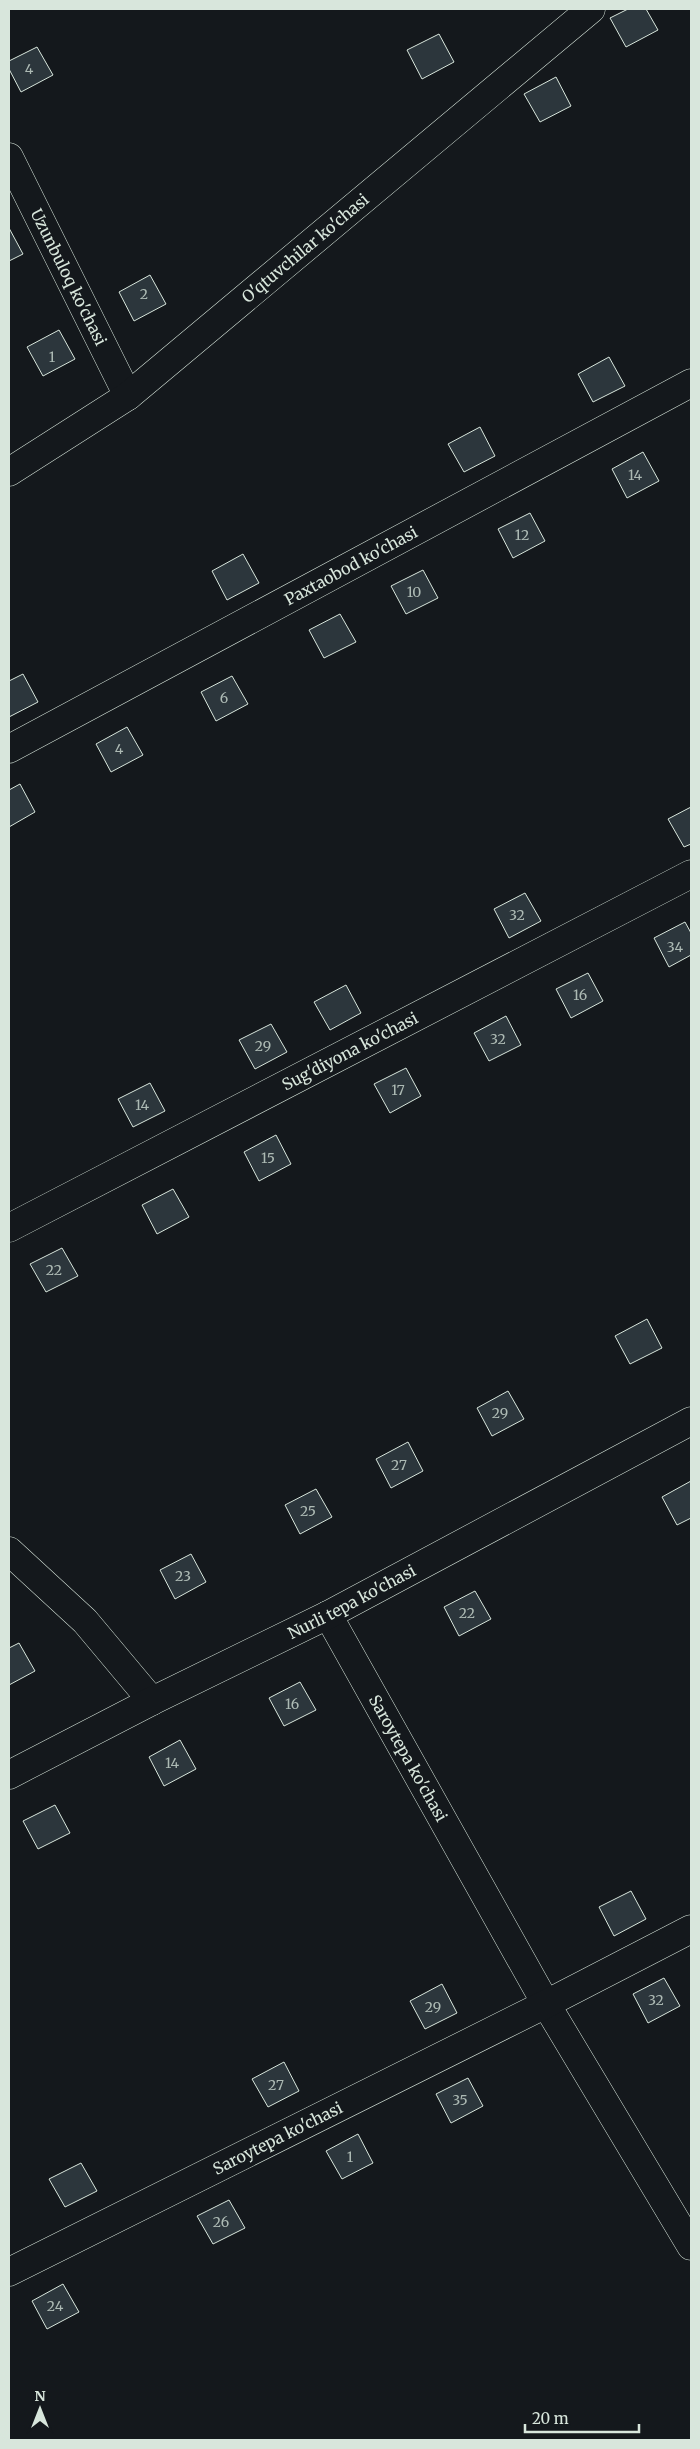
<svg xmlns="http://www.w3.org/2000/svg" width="700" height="2449" font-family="Merriweather,serif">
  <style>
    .building { fill: #2c363c; stroke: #d8e6dc }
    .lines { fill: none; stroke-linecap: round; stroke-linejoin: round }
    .minor-casing { stroke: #d8e6dc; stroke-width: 29 }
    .minor { stroke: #14181c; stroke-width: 28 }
    .labels { text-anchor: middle; stroke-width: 4; stroke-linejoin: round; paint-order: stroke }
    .number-label { font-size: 14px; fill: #adbab4 }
    .street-label { font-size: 16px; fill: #d8e6dc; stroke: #14181c }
  </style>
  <rect width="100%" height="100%" fill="#14181c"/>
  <g class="building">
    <polygon points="628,9 646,9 658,30 626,47 610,18"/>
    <polygon points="439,34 454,62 422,79 407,50"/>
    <polygon points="37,47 53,75 21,92 9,69 9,61"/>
    <polygon points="556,77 571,106 540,122 524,94"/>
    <polygon points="9,228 23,254 9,261"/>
    <polygon points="150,275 166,304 134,321 119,292"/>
    <polygon points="59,330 75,359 43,376 27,347"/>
    <polygon points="609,357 625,386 593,402 578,374"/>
    <polygon points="480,427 495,456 464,472 448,444"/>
    <polygon points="643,452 659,481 627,498 612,469"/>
    <polygon points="530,513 545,541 513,558 498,529"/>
    <polygon points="243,554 259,583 227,600 212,571"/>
    <polygon points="423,570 438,598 406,614 391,586"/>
    <polygon points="340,614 356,642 324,658 309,630"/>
    <polygon points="23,674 38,702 9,717 9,681"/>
    <polygon points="232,676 248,704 216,721 201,692"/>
    <polygon points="127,727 143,755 111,772 96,744"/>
    <polygon points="20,784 35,812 9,827 9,790"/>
    <polygon points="691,807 691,844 684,847 668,819"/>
    <polygon points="525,893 541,921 509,938 494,909"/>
    <polygon points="685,922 691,933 691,955 669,967 654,938"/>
    <polygon points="588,973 603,1001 571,1018 556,989"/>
    <polygon points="346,985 361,1013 330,1030 314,1002"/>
    <polygon points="506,1016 521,1045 489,1061 474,1033"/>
    <polygon points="271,1024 287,1052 255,1069 239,1040"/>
    <polygon points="406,1068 421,1096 390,1113 374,1084"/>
    <polygon points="150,1083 165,1111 133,1127 118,1099"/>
    <polygon points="276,1135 291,1164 259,1181 244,1152"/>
    <polygon points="173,1189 189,1217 157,1234 142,1205"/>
    <polygon points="62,1248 78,1276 46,1292 30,1264"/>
    <polygon points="647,1319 662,1348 630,1364 615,1336"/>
    <polygon points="508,1391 524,1419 492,1436 477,1408"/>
    <polygon points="408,1442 423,1471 391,1488 376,1459"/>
    <polygon points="691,1481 691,1518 677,1525 662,1497"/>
    <polygon points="316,1489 332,1517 300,1534 285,1505"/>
    <polygon points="191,1554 206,1582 175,1599 160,1570"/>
    <polygon points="475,1591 491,1619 459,1636 444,1607"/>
    <polygon points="19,1643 35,1671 9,1685 9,1648"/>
    <polygon points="300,1682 316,1710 284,1726 269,1698"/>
    <polygon points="180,1740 196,1769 164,1786 149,1757"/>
    <polygon points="55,1805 70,1833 38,1849 23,1821"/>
    <polygon points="631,1891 646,1919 614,1936 599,1907"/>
    <polygon points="664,1978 680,2006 648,2023 633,1994"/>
    <polygon points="442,1984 457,2013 425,2029 410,2001"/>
    <polygon points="284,2062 299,2091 268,2107 252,2079"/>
    <polygon points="468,2078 483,2106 451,2123 436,2094"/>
    <polygon points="358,2134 373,2163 342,2179 326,2151"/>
    <polygon points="81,2163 97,2191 65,2207 49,2179"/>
    <polygon points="229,2200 245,2228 213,2244 197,2216"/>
    <polygon points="63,2284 79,2312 47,2329 32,2301"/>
  </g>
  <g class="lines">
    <defs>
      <g id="minor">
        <path id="s1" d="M9 157 128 396"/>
        <path id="s2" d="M9 472 128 396 591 9"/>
        <path id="s3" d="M9 749 691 383"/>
        <path id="s4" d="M9 1228 691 874"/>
        <polyline points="9,1551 85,1621 152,1701"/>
        <path id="s5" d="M328 1615 546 2004 691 2246"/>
        <path id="s6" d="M9 1775 152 1701 328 1615 691 1421"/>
        <path id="s7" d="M9 2272 546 2004 691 1929"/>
      </g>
    </defs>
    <use href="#minor" class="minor-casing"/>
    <use href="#minor" class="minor"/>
  </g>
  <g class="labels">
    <g class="number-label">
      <text x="29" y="74">4</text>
      <text x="144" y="299">2</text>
      <text x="52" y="362">1</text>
      <text x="635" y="480">14</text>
      <text x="522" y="540">12</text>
      <text x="414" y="597">10</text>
      <text x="224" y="703">6</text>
      <text x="119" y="754">4</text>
      <text x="517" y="920">32</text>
      <text x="675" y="952">34</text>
      <text x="580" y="1000">16</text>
      <text x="498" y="1044">32</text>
      <text x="263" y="1051">29</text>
      <text x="398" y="1095">17</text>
      <text x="142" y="1110">14</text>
      <text x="268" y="1163">15</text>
      <text x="54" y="1275">22</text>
      <text x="500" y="1418">29</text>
      <text x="399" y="1470">27</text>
      <text x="308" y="1516">25</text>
      <text x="183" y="1581">23</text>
      <text x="467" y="1618">22</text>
      <text x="292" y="1709">16</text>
      <text x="172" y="1768">14</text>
      <text x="656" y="2005">32</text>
      <text x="433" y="2012">29</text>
      <text x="276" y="2090">27</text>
      <text x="460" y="2105">35</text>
      <text x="350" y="2162">1</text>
      <text x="221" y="2227">26</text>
      <text x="55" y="2311">24</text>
    </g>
    <g class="street-label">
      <text dy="6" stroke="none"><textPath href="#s2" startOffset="372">O'qtuvchilar ko'chasi</textPath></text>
      <text dy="6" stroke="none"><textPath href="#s1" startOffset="134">Uzunbuloq ko'chasi</textPath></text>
      <text dy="6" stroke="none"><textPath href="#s3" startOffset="388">Paxtaobod ko'chasi</textPath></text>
      <text dy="6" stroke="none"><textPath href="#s4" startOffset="384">Sug'diyona ko'chasi</textPath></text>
      <text dy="6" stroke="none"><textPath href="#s6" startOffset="384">Nurli tepa ko'chasi</textPath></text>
      <text dy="6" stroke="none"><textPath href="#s5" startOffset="164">Saroytepa ko'chasi</textPath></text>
      <text dy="6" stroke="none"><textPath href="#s7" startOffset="300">Saroytepa ko'chasi</textPath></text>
    </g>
  </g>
  <rect width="700" height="2449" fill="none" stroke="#d8e6dc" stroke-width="20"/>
  <g transform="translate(40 2409)" stroke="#14181c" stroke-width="4" paint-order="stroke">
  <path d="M0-4L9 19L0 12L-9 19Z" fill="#d8e6dc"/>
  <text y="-8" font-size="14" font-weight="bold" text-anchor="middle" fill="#d8e6dc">N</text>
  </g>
  <path d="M525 2424v8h114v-8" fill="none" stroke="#d8e6dc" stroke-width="2.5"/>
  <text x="532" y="2424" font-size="15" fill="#d8e6dc" stroke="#14181c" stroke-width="4" paint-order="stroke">20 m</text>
</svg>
